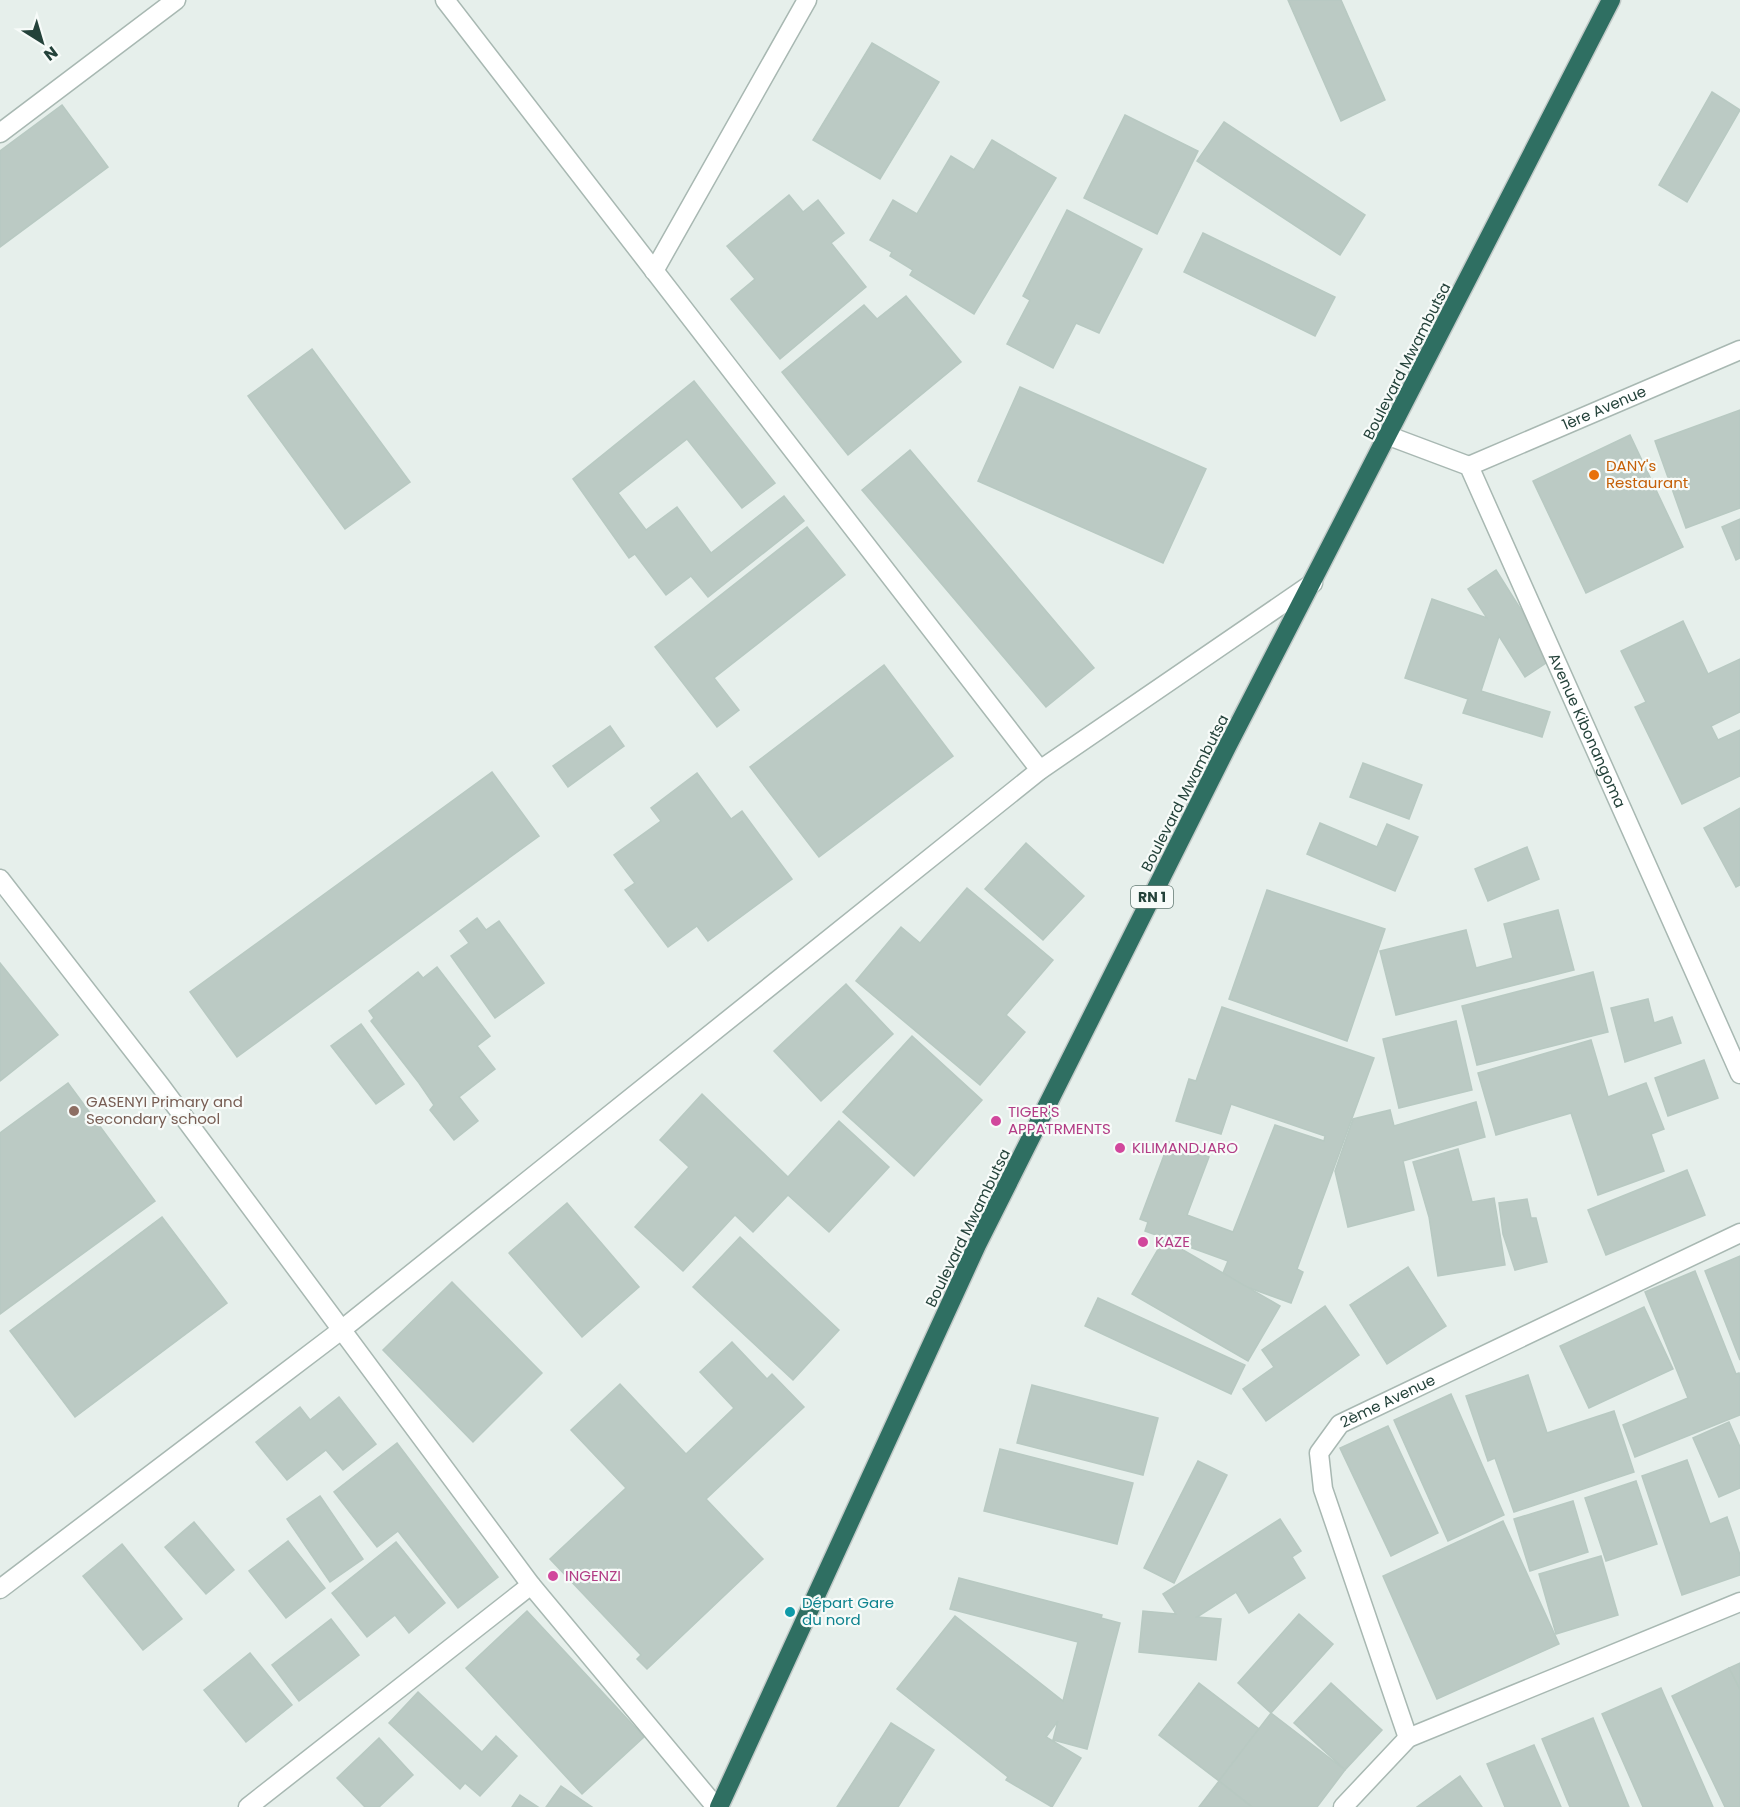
<svg xmlns="http://www.w3.org/2000/svg" width="1740" height="1807" font-family="Poppins,sans-serif">
  <style>
    .building { fill: #bbcac4; stroke: #b8c9c2; stroke-width: 1.5 }
    .lines { fill: none; stroke-linecap: round; stroke-linejoin: round }
    .street-casing { stroke: #a8b8b2; stroke-width: 21 }
    .highway-casing { stroke: #c2cac8; stroke-width: 21 }
    .street { stroke: #fff; stroke-width: 18 }
    .highway { stroke: #2f6f62; stroke-width: 18 }
    .food-dot { fill: #e8710a; stroke: #f7fbf9; stroke-width: 2 }
    .education-dot { fill: #8d6e63; stroke: #f7fbf9; stroke-width: 2 }
    .hotel-dot { fill: #d1479c; stroke: #f7fbf9; stroke-width: 2 }
    .culture-dot { fill: #0f9aa8; stroke: #f7fbf9; stroke-width: 2 }
    .labels { text-anchor: middle; stroke-width: 4.5; stroke-linejoin: round; paint-order: stroke }
    .shield { fill: #f7fbf9; stroke: #637a73; stroke-width: 1.5 }
    .shield-label { font-size: 14px; font-weight: bold; fill: #24423a }
    .street-label { font-size: 15px; fill: #24423a; stroke: #f7fbf9 }
    .food-label { font-size: 15px; fill: #c56008; stroke: #f7fbf9; text-anchor: start }
    .education-label { font-size: 15px; fill: #785e54; stroke: #f7fbf9; text-anchor: start }
    .hotel-label { font-size: 15px; fill: #b23c85; stroke: #f7fbf9; text-anchor: start }
    .culture-label { font-size: 15px; fill: #0d838f; stroke: #f7fbf9; text-anchor: start }
  </style>
  <rect width="100%" height="100%" fill="#e6efeb"/>
  <g class="building">
    <polygon points="1288,0 1341,0 1385,100 1341,121"/>
    <polygon points="872,43 939,82 880,179 813,140"/>
    <polygon points="1712,92 1740,110 1687,202 1659,185"/>
    <polygon points="62,105 108,167 0,247 0,151"/>
    <polygon points="1125,115 1198,151 1157,234 1084,198"/>
    <polygon points="1224,122 1365,215 1340,255 1197,161"/>
    <polygon points="992,140 1056,178 974,314 910,275 913,270 890,256 892,252 870,240 893,200 917,214 951,156 974,170"/>
    <polygon points="789,195 803,212 818,200 844,233 831,243 866,287 780,359 731,299 755,279 727,246"/>
    <polygon points="1067,210 1142,249 1099,333 1076,323 1053,368 1007,344 1030,300 1023,296"/>
    <polygon points="1203,233 1335,297 1315,336 1184,272"/>
    <polygon points="906,296 961,362 848,455 782,372 864,305 877,319"/>
    <polygon points="312,349 410,482 345,529 248,396"/>
    <polygon points="694,381 775,483 742,508 687,439 618,493 646,530 677,507 711,553 784,496 804,521 708,597 691,576 666,595 635,554 629,558 573,479"/>
    <polygon points="1020,387 1206,469 1163,563 978,481"/>
    <polygon points="1740,410 1740,508 1686,528 1655,441"/>
    <polygon points="1630,435 1683,547 1586,593 1533,481"/>
    <polygon points="910,450 1094,668 1046,707 862,490"/>
    <polygon points="1740,519 1740,558 1736,560 1722,527"/>
    <polygon points="807,527 845,575 714,678 739,710 717,727 655,647"/>
    <polygon points="1496,570 1552,659 1525,677 1499,636 1481,691 1550,712 1542,737 1463,713 1468,699 1405,678 1432,599 1487,618 1468,589"/>
    <polygon points="1683,621 1708,674 1740,659 1740,712 1711,726 1718,740 1740,730 1740,776 1682,804 1635,707 1646,702 1621,651"/>
    <polygon points="884,665 953,756 819,857 750,767"/>
    <polygon points="610,726 624,746 568,787 553,766"/>
    <polygon points="1363,763 1422,785 1409,819 1350,797"/>
    <polygon points="492,772 539,836 237,1057 190,992"/>
    <polygon points="697,773 731,819 742,811 792,879 708,941 697,926 668,947 625,890 635,883 614,855 661,821 651,808"/>
    <polygon points="1740,808 1740,885 1736,887 1704,828"/>
    <polygon points="1320,823 1377,847 1387,824 1418,837 1395,891 1307,854"/>
    <polygon points="1026,843 1084,896 1043,940 985,889"/>
    <polygon points="1527,847 1539,879 1488,901 1475,869"/>
    <polygon points="967,888 1053,960 1006,1015 1025,1032 980,1085 856,981 901,927 920,943"/>
    <polygon points="1267,890 1385,929 1347,1041 1229,999"/>
    <polygon points="1558,910 1574,970 1396,1015 1380,951 1466,930 1476,968 1513,958 1504,924"/>
    <polygon points="477,918 486,930 499,921 544,983 495,1018 451,956 469,943 460,931"/>
    <polygon points="0,963 58,1035 0,1081"/>
    <polygon points="437,967 490,1036 477,1046 495,1069 459,1097 478,1121 454,1140 430,1110 434,1105 419,1083 371,1021 374,1018 369,1011 418,972 423,978"/>
    <polygon points="1593,972 1608,1032 1477,1065 1462,1006"/>
    <polygon points="846,984 893,1034 821,1101 774,1051"/>
    <polygon points="1648,999 1654,1023 1672,1017 1681,1043 1625,1062 1611,1008"/>
    <polygon points="1222,1007 1374,1058 1297,1269 1303,1272 1291,1303 1244,1286 1223,1273 1228,1261 1145,1231 1148,1222 1140,1219 1169,1142 1209,1157 1187,1215 1233,1232 1275,1125 1324,1141 1325,1136 1231,1104 1221,1134 1176,1121 1189,1079 1196,1081"/>
    <polygon points="1456,1021 1472,1090 1399,1108 1383,1039"/>
    <polygon points="361,1024 404,1084 376,1104 331,1046"/>
    <polygon points="912,1036 982,1100 914,1176 843,1112"/>
    <polygon points="1591,1040 1608,1097 1646,1083 1664,1129 1651,1134 1664,1171 1598,1195 1571,1113 1496,1135 1478,1073"/>
    <polygon points="1704,1060 1718,1098 1668,1116 1655,1078"/>
    <polygon points="68,1083 155,1201 0,1314 0,1133"/>
    <polygon points="702,1094 788,1177 839,1121 889,1167 829,1232 788,1195 753,1232 735,1215 683,1271 635,1227 689,1167 660,1140"/>
    <polygon points="1476,1102 1485,1137 1403,1161 1414,1210 1348,1227 1335,1171 1353,1119 1390,1110 1394,1126"/>
    <polygon points="1458,1149 1472,1202 1494,1198 1505,1265 1438,1276 1429,1217 1413,1162"/>
    <polygon points="1687,1170 1705,1215 1606,1255 1588,1210"/>
    <polygon points="1527,1199 1531,1218 1536,1218 1547,1262 1515,1270 1503,1234 1499,1203"/>
    <polygon points="567,1203 639,1287 582,1337 509,1253"/>
    <polygon points="162,1217 227,1303 75,1417 10,1331"/>
    <polygon points="740,1237 839,1330 793,1380 693,1287"/>
    <polygon points="1164,1239 1280,1306 1248,1361 1132,1294"/>
    <polygon points="1740,1256 1740,1360 1705,1271"/>
    <polygon points="1408,1267 1446,1326 1387,1364 1350,1305"/>
    <polygon points="1695,1271 1736,1374 1739,1373 1740,1376 1740,1415 1635,1457 1623,1425 1688,1398 1645,1292"/>
    <polygon points="452,1282 542,1373 473,1442 383,1350"/>
    <polygon points="1098,1298 1245,1365 1231,1394 1085,1326"/>
    <polygon points="1325,1306 1359,1355 1266,1421 1243,1389 1274,1367 1262,1350"/>
    <polygon points="1644,1307 1673,1369 1589,1408 1560,1346"/>
    <polygon points="732,1342 767,1379 772,1374 804,1407 706,1499 763,1559 647,1669 637,1659 641,1655 550,1559 626,1488 571,1430 620,1384 686,1454 734,1408 700,1372"/>
    <polygon points="1528,1375 1547,1433 1614,1411 1634,1472 1514,1512 1495,1458 1488,1461 1466,1396"/>
    <polygon points="1032,1385 1158,1418 1143,1475 1017,1443"/>
    <polygon points="1451,1394 1504,1515 1448,1541 1394,1420"/>
    <polygon points="339,1397 376,1444 343,1470 326,1450 287,1480 256,1442 300,1407 310,1420"/>
    <polygon points="1729,1422 1740,1447 1740,1488 1719,1497 1693,1438"/>
    <polygon points="1388,1426 1438,1533 1391,1556 1340,1448"/>
    <polygon points="397,1443 498,1577 458,1608 398,1531 377,1547 334,1492"/>
    <polygon points="1000,1449 1133,1483 1117,1544 984,1511"/>
    <polygon points="1687,1460 1710,1524 1727,1517 1740,1555 1740,1575 1682,1595 1642,1476"/>
    <polygon points="1198,1461 1227,1475 1174,1583 1144,1568"/>
    <polygon points="1636,1481 1657,1544 1606,1561 1585,1498"/>
    <polygon points="320,1496 363,1559 330,1582 287,1519"/>
    <polygon points="1573,1501 1588,1552 1530,1571 1514,1519"/>
    <polygon points="1280,1519 1301,1551 1292,1557 1305,1578 1249,1613 1236,1592 1197,1617 1221,1619 1216,1660 1139,1652 1143,1611 1176,1614 1163,1594"/>
    <polygon points="1503,1521 1559,1644 1437,1699 1383,1576"/>
    <polygon points="194,1522 234,1570 206,1594 165,1547"/>
    <polygon points="288,1541 325,1588 286,1618 249,1571"/>
    <polygon points="396,1542 445,1603 409,1633 395,1615 367,1637 332,1593"/>
    <polygon points="122,1544 182,1619 143,1650 83,1576"/>
    <polygon points="1601,1556 1618,1615 1556,1634 1539,1574"/>
    <polygon points="959,1578 1102,1615 1101,1618 1120,1623 1087,1749 1053,1740 1058,1721 1046,1737 1081,1758 1052,1807 1006,1780 1008,1777 897,1689 955,1616 1063,1701 1078,1642 950,1609"/>
    <polygon points="527,1611 644,1737 582,1794 466,1668"/>
    <polygon points="1299,1614 1333,1644 1271,1713 1238,1683"/>
    <polygon points="331,1619 359,1655 299,1701 272,1665"/>
    <polygon points="250,1653 292,1705 246,1742 204,1690"/>
    <polygon points="1740,1663 1740,1690 1729,1668"/>
    <polygon points="1729,1668 1740,1690 1740,1807 1725,1807 1672,1696"/>
    <polygon points="1199,1683 1259,1729 1219,1781 1159,1735"/>
    <polygon points="1331,1683 1382,1730 1345,1770 1294,1723"/>
    <polygon points="1661,1688 1713,1807 1643,1807 1602,1714"/>
    <polygon points="418,1692 482,1752 496,1736 517,1756 480,1796 465,1783 460,1789 389,1723"/>
    <polygon points="1271,1713 1345,1770 1317,1807 1252,1807 1219,1781"/>
    <polygon points="1593,1718 1629,1807 1570,1807 1542,1739"/>
    <polygon points="891,1723 934,1750 898,1807 837,1807"/>
    <polygon points="379,1738 413,1775 379,1807 365,1807 337,1778"/>
    <polygon points="1534,1745 1561,1807 1505,1807 1487,1764"/>
    <polygon points="1460,1776 1482,1807 1417,1807"/>
    <polygon points="1219,1781 1252,1807 1199,1807"/>
    <polygon points="561,1786 592,1807 546,1807"/>
    <polygon points="520,1795 538,1807 512,1807"/>
  </g>
  <g class="lines">
    <defs>
      <g id="street">
        <polyline points="445,0 1040,770"/>
        <polyline points="0,133 176,0"/>
        <polyline points="654,271 807,0"/>
        <path id="s1" d="M1389 436 1469 466 1740 1074"/>
        <path id="s2" d="M1469 466 1740 350"/>
        <polyline points="0,879 160,1085 531,1585 716,1807"/>
        <polyline points="0,1589 340,1331 1040,770 1313,583"/>
        <path id="s3" d="M1408 1738 1323 1489 1319 1453 1340 1424 1740 1233"/>
        <polyline points="248,1807 531,1585"/>
        <polyline points="1343,1807 1408,1738 1740,1602"/>
      </g>
      <polyline id="highway" points="719,1807 977,1245 1227,747 1611,0"/>
    </defs>
    <use href="#street" class="street-casing"/>
    <use href="#highway" class="highway-casing"/>
    <use href="#street" class="street"/>
    <use href="#highway" class="highway"/>
  </g>
  <circle class="food-dot" cx="1594" cy="475" r="6"/>
  <circle class="education-dot" cx="74" cy="1111" r="6"/>
  <g class="hotel-dot">
    <circle cx="996" cy="1121" r="6"/>
    <circle cx="1120" cy="1148" r="6"/>
    <circle cx="1143" cy="1242" r="6"/>
    <circle cx="553" cy="1576" r="6"/>
  </g>
  <circle class="culture-dot" cx="790" cy="1612" r="6"/>
  <g class="labels">
    <rect class="shield" x="1131" y="886" width="42" height="22" rx="4.5"/>
    <g class="shield-label">
      <text x="1152" y="902">RN 1</text>
    </g>
    <g class="street-label">
      <text transform="translate(1407 361) rotate(-63)" y="5">Boulevard Mwambutsa</text>
      <text dy="5" stroke="none"><textPath href="#s2" startOffset="147">1ère Avenue</textPath></text>
      <text dy="5" stroke="none"><textPath href="#s1" startOffset="375">Avenue Kibonangoma</textPath></text>
      <text transform="translate(1185 793) rotate(-63)" y="5">Boulevard Mwambutsa</text>
      <text transform="translate(968 1228) rotate(-64)" y="5">Boulevard Mwambutsa</text>
      <text dy="5" stroke="none"><textPath href="#s3" startOffset="388">2ème Avenue</textPath></text>
    </g>
    <g class="food-label">
      <text x="1606" y="471">DANY's<tspan x="1606" dy="17">Restaurant</tspan></text>
    </g>
    <g class="education-label">
      <text x="86" y="1107">GASENYI Primary and<tspan x="86" dy="17">Secondary school</tspan></text>
    </g>
    <g class="hotel-label">
      <text x="1008" y="1117">TIGER'S<tspan x="1008" dy="17">APPATRMENTS</tspan></text>
      <text x="1132" y="1153">KILIMANDJARO</text>
      <text x="1155" y="1247">KAZE</text>
      <text x="565" y="1581">INGENZI</text>
    </g>
    <g class="culture-label">
      <text x="802" y="1608">Départ Gare<tspan x="802" dy="17">du nord</tspan></text>
    </g>
  </g>
  <g transform="translate(42 42) rotate(143)" stroke="#f7fbf9" stroke-width="4.5" paint-order="stroke">
  <path d="M0-4.5L10 22L0 15L-10 22Z" fill="#24423a"/>
  <text y="-9" font-size="16" font-weight="bold" text-anchor="middle" fill="#24423a">N</text>
  </g>
</svg>
